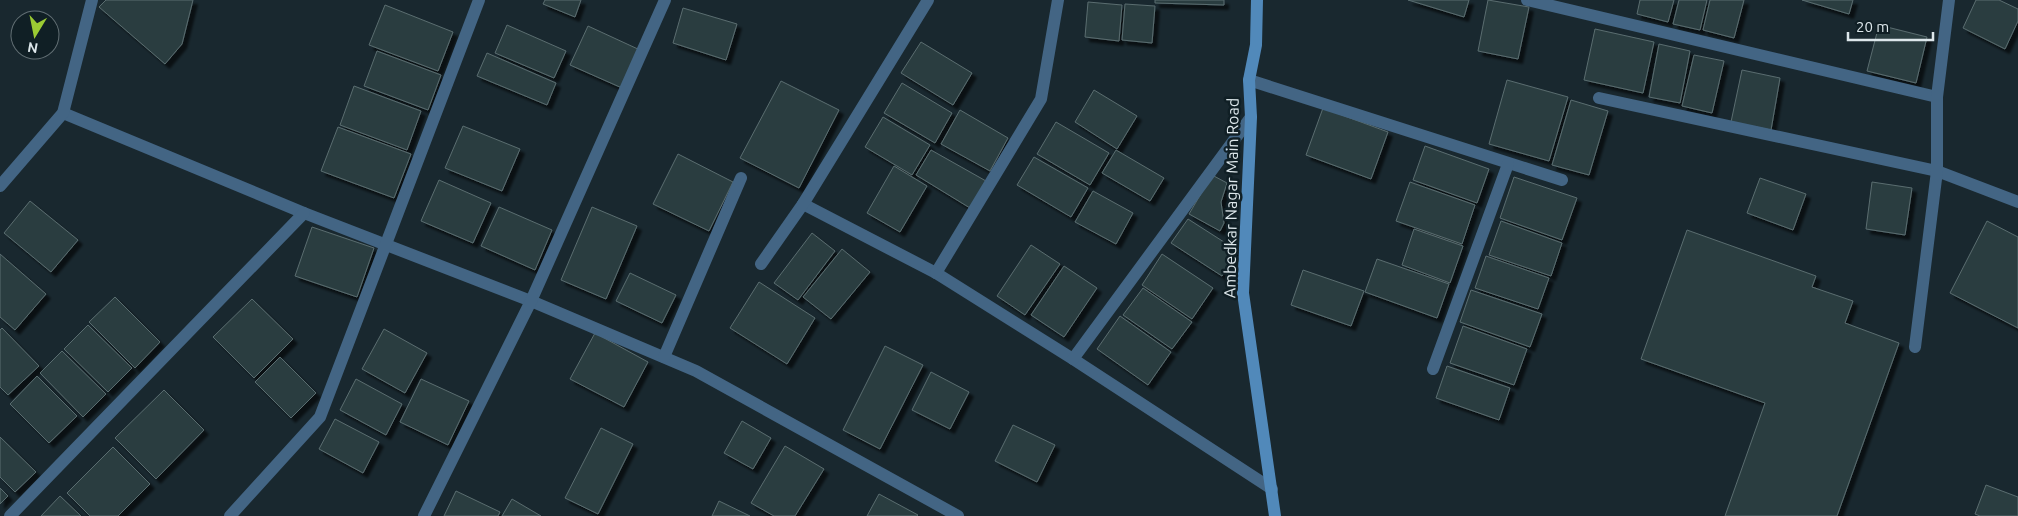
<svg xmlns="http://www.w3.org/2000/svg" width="2018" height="516" font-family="Ubuntu,sans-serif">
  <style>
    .building { fill: #2c3e40; stroke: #5a6d70; filter: url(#shadow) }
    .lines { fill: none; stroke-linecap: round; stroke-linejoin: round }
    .street { stroke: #436584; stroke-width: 12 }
    .secondary { stroke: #5189ba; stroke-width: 12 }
    .labels { text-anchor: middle; stroke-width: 5; stroke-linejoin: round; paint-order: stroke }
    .street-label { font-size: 16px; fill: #dde7eb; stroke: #101f25 }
  </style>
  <defs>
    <filter id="shadow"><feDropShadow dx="4.5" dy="4.5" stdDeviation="1" flood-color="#0009"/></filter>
  </defs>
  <rect width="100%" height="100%" fill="#19282f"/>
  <g class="building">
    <polygon points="106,0 193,0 182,44 165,64 99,7"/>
    <polygon points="545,0 581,0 575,17 543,4"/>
    <polygon points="1155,0 1224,0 1224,5 1155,3"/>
    <polygon points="1408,0 1469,0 1464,17"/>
    <polygon points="1488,0 1529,7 1518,59 1478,51"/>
    <polygon points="1640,0 1674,0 1668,22 1637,14"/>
    <polygon points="1679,0 1707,0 1700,30 1673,24"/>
    <polygon points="1710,0 1744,0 1734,38 1703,30"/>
    <polygon points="1802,0 1853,0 1849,14"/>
    <polygon points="1976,0 1999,0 2018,9 2018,21 2005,49 1963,28"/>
    <polygon points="1088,2 1122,5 1119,41 1085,37"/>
    <polygon points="1125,4 1155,6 1152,43 1122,40"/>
    <polygon points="385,5 453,32 438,71 369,45"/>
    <polygon points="683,8 737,24 726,60 673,43"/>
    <polygon points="507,25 566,51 554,78 495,53"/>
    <polygon points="1879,25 1927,37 1916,83 1867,71"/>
    <polygon points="588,26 640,50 622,88 570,65"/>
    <polygon points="1595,29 1654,42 1643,93 1584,80"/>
    <polygon points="921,42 972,73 953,105 901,73"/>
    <polygon points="1659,44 1690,51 1680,103 1649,97"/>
    <polygon points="377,51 441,75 428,110 364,86"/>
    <polygon points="487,53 556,83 547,105 477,76"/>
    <polygon points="1694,55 1724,61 1712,113 1682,106"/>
    <polygon points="1742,70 1780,78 1771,130 1731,122"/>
    <polygon points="1507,80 1568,97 1549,161 1489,144"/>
    <polygon points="781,81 839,110 799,188 740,158"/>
    <polygon points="902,83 952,113 935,143 884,113"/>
    <polygon points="354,86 421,111 407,150 340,125"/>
    <polygon points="1094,90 1137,116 1117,149 1075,122"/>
    <polygon points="1571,100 1608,111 1589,175 1552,165"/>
    <polygon points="1323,108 1388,132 1371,179 1306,155"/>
    <polygon points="960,110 1008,138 990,171 941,144"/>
    <polygon points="883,117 930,145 912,175 865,147"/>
    <polygon points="1056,122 1109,153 1090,185 1037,154"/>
    <polygon points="463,126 520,149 502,191 445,168"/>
    <polygon points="338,127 411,154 394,198 321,171"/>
    <polygon points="1425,146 1489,169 1477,203 1413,180"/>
    <polygon points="931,150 986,181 970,208 916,175"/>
    <polygon points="1116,150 1164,178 1150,201 1102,173"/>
    <polygon points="678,154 733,182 709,231 653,204"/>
    <polygon points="1034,157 1088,188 1071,217 1017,185"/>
    <polygon points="894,166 927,186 900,232 867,213"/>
    <polygon points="1212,175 1227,183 1221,202 1224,223 1220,231 1189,214"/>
    <polygon points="1514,177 1577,198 1562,240 1500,218"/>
    <polygon points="1760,178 1806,194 1793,230 1747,213"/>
    <polygon points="439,180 491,203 473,243 421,221"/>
    <polygon points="1410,182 1475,205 1462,244 1396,221"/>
    <polygon points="1872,182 1912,188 1905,235 1866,229"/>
    <polygon points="1093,191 1133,213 1116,244 1075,222"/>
    <polygon points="30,201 78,240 51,272 4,233"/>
    <polygon points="499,207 552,230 535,270 481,246"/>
    <polygon points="592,207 637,226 606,299 561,280"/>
    <polygon points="1188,219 1238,251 1222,276 1171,243"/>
    <polygon points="1501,221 1562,243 1551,276 1489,255"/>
    <polygon points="1987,221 2018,237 2018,328 1950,293"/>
    <polygon points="312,227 374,248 357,297 295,276"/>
    <polygon points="1414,229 1463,246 1450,283 1402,265"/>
    <polygon points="1687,230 1816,276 1812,287 1853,301 1845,323 1899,343 1837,516 1725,516 1765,403 1641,359"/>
    <polygon points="812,233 835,251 798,300 774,283"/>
    <polygon points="1031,245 1060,264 1025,315 997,296"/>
    <polygon points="842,249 870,272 831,319 803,297"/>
    <polygon points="0,254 46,294 15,330 0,317"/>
    <polygon points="1162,254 1213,288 1192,319 1142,285"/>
    <polygon points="1486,256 1549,278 1538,309 1475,288"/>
    <polygon points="1377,259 1449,284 1437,318 1365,292"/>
    <polygon points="1064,266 1097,288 1064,337 1031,315"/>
    <polygon points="1303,270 1364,291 1351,326 1291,305"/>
    <polygon points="630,273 676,295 662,323 616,301"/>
    <polygon points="759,282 815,318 787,364 730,328"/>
    <polygon points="1143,288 1192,322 1172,349 1123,315"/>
    <polygon points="1471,290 1542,314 1530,347 1460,322"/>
    <polygon points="115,297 160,342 135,368 89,322"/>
    <polygon points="252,299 293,339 254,378 213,337"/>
    <polygon points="1120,316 1171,352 1148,385 1097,349"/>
    <polygon points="88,325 132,368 108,392 64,349"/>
    <polygon points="1463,326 1527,349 1514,385 1450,363"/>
    <polygon points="2,328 39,366 8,395 0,387 0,330"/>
    <polygon points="384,329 427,353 405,393 362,369"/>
    <polygon points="595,333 648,362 624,407 570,379"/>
    <polygon points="885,346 923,365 880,449 843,430"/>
    <polygon points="62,351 106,394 83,417 40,373"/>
    <polygon points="280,357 316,393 291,418 255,382"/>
    <polygon points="1447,366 1510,388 1499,420 1436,398"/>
    <polygon points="931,372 969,392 950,429 912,410"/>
    <polygon points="37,376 77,416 49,443 10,404"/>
    <polygon points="356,379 402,404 386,435 340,410"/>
    <polygon points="421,379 469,401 448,445 400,422"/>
    <polygon points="164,390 204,430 156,479 115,438"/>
    <polygon points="335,419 379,442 363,473 319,449"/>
    <polygon points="742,421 771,438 753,469 724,453"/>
    <polygon points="1013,425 1055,445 1037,482 995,461"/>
    <polygon points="601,428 633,444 598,514 565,498"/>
    <polygon points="0,437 36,472 15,492 0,477"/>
    <polygon points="785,446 824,469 795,516 774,516 751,503"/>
    <polygon points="113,447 150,484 118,516 90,516 67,493"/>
    <polygon points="1986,485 2018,497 2018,516 1980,516 1975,514"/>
    <polygon points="0,488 8,496 0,504"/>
    <polygon points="456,491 500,512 498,516 444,516"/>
    <polygon points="879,494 918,515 917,516 867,516"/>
    <polygon points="60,496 81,516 41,516"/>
    <polygon points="512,499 541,516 502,516"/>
    <polygon points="719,501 750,516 712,516"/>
  </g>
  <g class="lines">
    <g class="street">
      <polyline points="1527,0 1937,97"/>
      <polyline points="1249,80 1562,180"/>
      <polyline points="1599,98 1937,171 2018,202"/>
      <polyline points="63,113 304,213 531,301 696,371 958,516"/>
      <polyline points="0,186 63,113 92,0"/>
      <polyline points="803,204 936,273 1073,359 1272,489"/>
      <polyline points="761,264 803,204 928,0"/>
      <polyline points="936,273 1041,99 1058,0"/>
      <polyline points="1915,347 1937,171 1937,97 1949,0"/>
      <polyline points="664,357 741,178"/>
      <polyline points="1073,359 1251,117"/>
      <polyline points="1433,369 1508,164"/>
      <polyline points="10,516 304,213"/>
      <polyline points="230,516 320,417 479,0"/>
      <polyline points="424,516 531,301 665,0"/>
    </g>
    <polyline class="secondary" points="1257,0 1256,45 1249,80 1251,117 1243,293 1275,516"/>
  </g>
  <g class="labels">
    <g class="street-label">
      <text transform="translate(1231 198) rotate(-89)" y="6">Ambedkar Nagar Main Road</text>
    </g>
  </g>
  <g transform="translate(35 35) rotate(190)"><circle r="24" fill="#101f25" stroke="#626f74"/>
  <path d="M0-4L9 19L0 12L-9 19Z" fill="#9bcb33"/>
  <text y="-8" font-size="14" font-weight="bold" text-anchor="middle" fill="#dde7eb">N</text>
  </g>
  <path d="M1848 32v8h85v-8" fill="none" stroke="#dde7eb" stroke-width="2.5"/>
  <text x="1856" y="32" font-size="15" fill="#dde7eb" stroke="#101f25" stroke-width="4" paint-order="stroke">20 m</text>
</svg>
